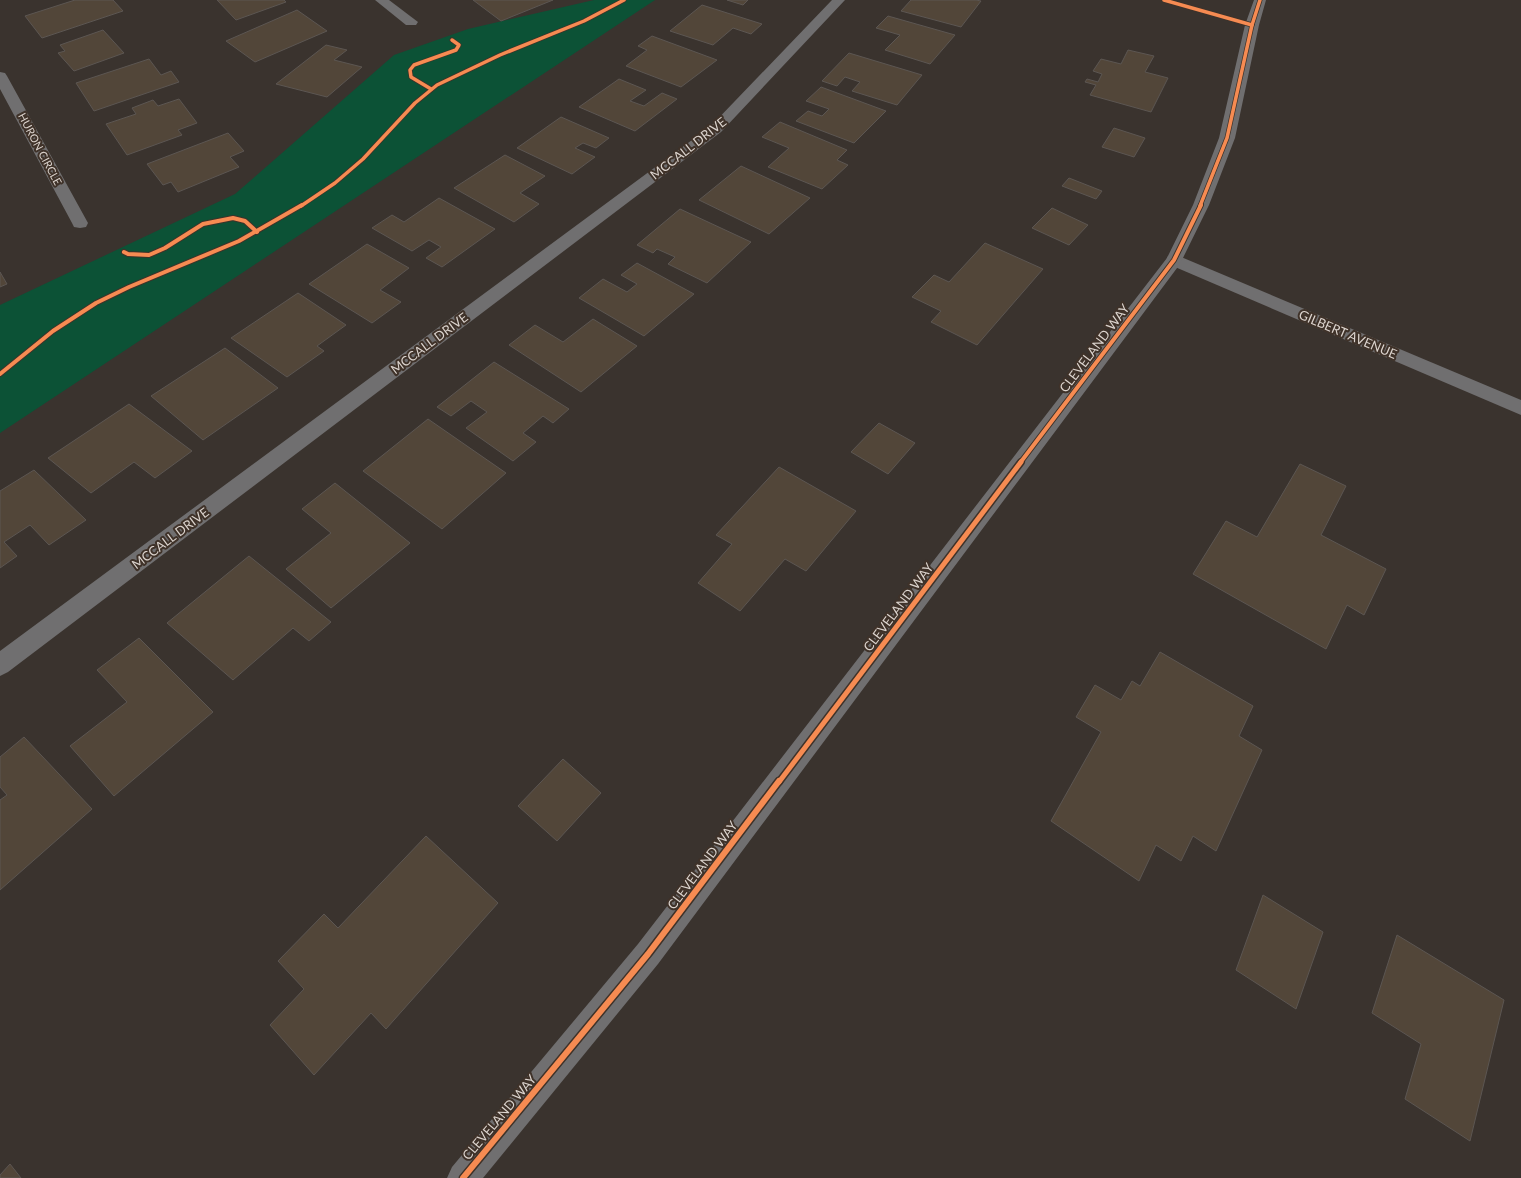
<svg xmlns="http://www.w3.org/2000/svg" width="1521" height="1178" font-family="Lato,sans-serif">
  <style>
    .green { fill: #0c5236 }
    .building { fill: #524639; stroke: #5c5652 }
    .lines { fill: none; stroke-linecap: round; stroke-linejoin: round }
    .minor { fill: #706f70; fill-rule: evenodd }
    .tertiary { fill: #706f70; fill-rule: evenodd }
    .cycleway-far3-casing { stroke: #3f3229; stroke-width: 5 }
    .cycleway-far2-casing { stroke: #3f3229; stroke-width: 6 }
    .cycleway-far1-casing { stroke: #3f3229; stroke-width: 8 }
    .cycleway-casing { stroke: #3f3229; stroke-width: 9 }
    .cycleway-far3 { stroke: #f68b52; stroke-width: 3.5 }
    .cycleway-far2 { stroke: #f68b52; stroke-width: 4 }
    .cycleway-far1 { stroke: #f68b52; stroke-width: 5 }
    .cycleway { stroke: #f68b52; stroke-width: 6 }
    .labels { text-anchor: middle; stroke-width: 4; stroke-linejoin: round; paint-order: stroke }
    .far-street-label { font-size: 11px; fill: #dcd4ce; stroke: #3f3229 }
    .street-label { font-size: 13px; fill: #dcd4ce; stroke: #3f3229 }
  </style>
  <rect width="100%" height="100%" fill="#3a332e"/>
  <polygon class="green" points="594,0 655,0 0,433 0,305 235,194 394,55 468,29"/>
  <g class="building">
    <polygon points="75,0 113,0 123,11 42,38 25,16"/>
    <polygon points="217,0 284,0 286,2 236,20"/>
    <polygon points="473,0 553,0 501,21"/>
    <polygon points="727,0 748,0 743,5"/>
    <polygon points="911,0 976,0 981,1 961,27 901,11"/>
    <polygon points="702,5 762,24 751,34 733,28 713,45 670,31"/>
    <polygon points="297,10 327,31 255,62 226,41"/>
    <polygon points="888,16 955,35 930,64 885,50 900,35 876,28"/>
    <polygon points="103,30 124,53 74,71 58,53 65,51 60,45"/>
    <polygon points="652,36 717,60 681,87 626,66 647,50 638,46"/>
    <polygon points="326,45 347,50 334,60 362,67 327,97 276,84"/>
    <polygon points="1128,50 1154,56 1145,72 1168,78 1151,112 1090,95 1096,85 1085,82 1087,79 1098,82 1102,74 1093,71 1101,59 1121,64"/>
    <polygon points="849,53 922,75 897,105 852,91 860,82 845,77 837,86 822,81"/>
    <polygon points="149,59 161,75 171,71 179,82 94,111 76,83"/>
    <polygon points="619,79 646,90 630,101 644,106 662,93 677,99 635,131 579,107"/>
    <polygon points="821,87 886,111 854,143 796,121 808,111 822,116 829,109 806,101"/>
    <polygon points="179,99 197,123 178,130 182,135 127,155 106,124 136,114 132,108 153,100 158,106"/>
    <polygon points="561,117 609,138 596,148 583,143 575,148 595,157 572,174 517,148"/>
    <polygon points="780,122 847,150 837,160 848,165 822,189 768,167 789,148 762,137"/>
    <polygon points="1114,128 1145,138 1134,157 1102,147"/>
    <polygon points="228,133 244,151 230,157 239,167 178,192 171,182 163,185 147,164"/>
    <polygon points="505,155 545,176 520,193 539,204 514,222 454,188"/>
    <polygon points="741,166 810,198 769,234 699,200"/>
    <polygon points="1069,178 1102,191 1096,199 1062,186"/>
    <polygon points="439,198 495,229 442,267 426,258 441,247 429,240 412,251 372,228 392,215 404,222"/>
    <polygon points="1052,208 1088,225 1069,245 1032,228"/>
    <polygon points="680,209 751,242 707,283 668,264 675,257 657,249 653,253 637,245"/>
    <polygon points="985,243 1043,269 977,345 931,322 941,311 912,297 934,275 949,282"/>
    <polygon points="367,244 409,268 380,290 401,302 372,323 309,284"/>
    <polygon points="637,263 694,294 644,336 579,298 603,279 627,292 637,284 621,275"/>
    <polygon points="0,272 7,284 0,287"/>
    <polygon points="298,293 346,325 317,346 324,351 287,377 231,338"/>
    <polygon points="593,319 637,346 581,392 509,345 535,325 563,342"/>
    <polygon points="225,348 278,388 203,440 151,396"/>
    <polygon points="494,362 569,409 553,423 543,416 523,433 536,442 513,461 466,428 487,412 471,401 451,416 437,407"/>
    <polygon points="129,404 192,451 155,478 134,462 91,493 48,458"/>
    <polygon points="428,419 506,473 442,529 363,471"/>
    <polygon points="879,423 915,443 888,474 851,452"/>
    <polygon points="1300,464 1346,486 1321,535 1386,569 1364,615 1347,605 1326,649 1193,574 1226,521 1257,537"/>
    <polygon points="779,467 856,511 806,571 785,559 740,611 698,583 732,544 716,535"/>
    <polygon points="34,470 86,520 49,545 30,525 4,542 17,556 0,568 0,491"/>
    <polygon points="335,483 410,543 331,608 286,569 331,533 302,509"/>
    <polygon points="249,556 331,622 309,641 293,628 233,680 167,623"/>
    <polygon points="139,638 213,712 114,796 70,746 127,702 97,670"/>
    <polygon points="1160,652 1253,706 1239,736 1262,750 1216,851 1193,836 1181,861 1156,845 1139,881 1051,821 1101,732 1076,717 1095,685 1121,700 1132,681 1140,686"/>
    <polygon points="24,737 92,809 0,890 0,800 7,795 0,787 0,757"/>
    <polygon points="563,759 601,793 557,841 518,806"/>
    <polygon points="426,836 498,903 386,1029 371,1013 314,1075 270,1025 304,989 278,961 324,914 338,928"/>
    <polygon points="1263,895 1323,932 1296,1009 1236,970"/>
    <polygon points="1397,935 1504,1000 1470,1141 1405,1099 1421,1044 1372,1013"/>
    <polygon points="10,1164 21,1178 0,1178 0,1175"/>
  </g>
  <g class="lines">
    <g class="minor">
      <polygon points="375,0 389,0 418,22 416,25 406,25"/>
      <polygon points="832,0 845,0 721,132 8,672 0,676 0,651 711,126"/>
      <polygon points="0,72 5,73 7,76 88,223 86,227 80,228 74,227 72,223 0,89"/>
      <polygon points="1174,254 1521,400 1521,415 1168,264 1166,260 1168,256"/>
    </g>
    <polygon class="tertiary" points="1254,0 1266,0 1259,25 1235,138 1209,205 1180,264 658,964 483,1178 447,1178 452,1167 638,944 1167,258 1193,205 1219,138 1245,25"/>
    <defs>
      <g id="cycleway-far3">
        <polyline points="1164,0 1252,25"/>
        <polyline points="431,89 411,77 410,70 414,65 456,50 459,45 452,40"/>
        <polyline points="301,206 335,183 363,159 415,103 437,85 500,55 584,21 624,0"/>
        <polyline points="1200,206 1227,138 1252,25 1260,0"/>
      </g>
      <g id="cycleway-far2">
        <polyline points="124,252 128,254 149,255 165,248 203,224 233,218 245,221 257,232"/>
        <polyline points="0,374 53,331 96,303 129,287 239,241 302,205"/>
        <polyline points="1020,463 1174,260 1201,205"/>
      </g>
      <polyline id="cycleway-far1" points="779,782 1021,462"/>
      <polyline id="cycleway" points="463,1178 648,954 779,781"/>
    </defs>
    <use href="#cycleway-far3" class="cycleway-far3-casing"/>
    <use href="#cycleway-far2" class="cycleway-far2-casing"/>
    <use href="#cycleway-far1" class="cycleway-far1-casing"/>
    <use href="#cycleway" class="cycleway-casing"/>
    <use href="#cycleway-far3" class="cycleway-far3"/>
    <use href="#cycleway-far2" class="cycleway-far2"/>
    <use href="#cycleway-far1" class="cycleway-far1"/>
    <use href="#cycleway" class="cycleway"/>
  </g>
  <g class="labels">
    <g class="far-street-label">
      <text transform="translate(40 149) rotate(62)" y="4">HURON CIRCLE</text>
    </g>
    <g class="street-label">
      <text transform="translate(688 148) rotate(-38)" y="5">MCCALL DRIVE</text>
      <text transform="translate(1348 334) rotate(23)" y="5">GILBERT AVENUE</text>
      <text transform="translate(429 343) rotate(-37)" y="5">MCCALL DRIVE</text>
      <text transform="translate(1094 348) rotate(-53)" y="5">CLEVELAND WAY</text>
      <text transform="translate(170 538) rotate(-37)" y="5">MCCALL DRIVE</text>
      <text transform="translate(898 607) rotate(-53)" y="5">CLEVELAND WAY</text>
      <text transform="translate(702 865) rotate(-53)" y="5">CLEVELAND WAY</text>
      <text transform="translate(499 1117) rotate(-50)" y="5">CLEVELAND WAY</text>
    </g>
  </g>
</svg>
